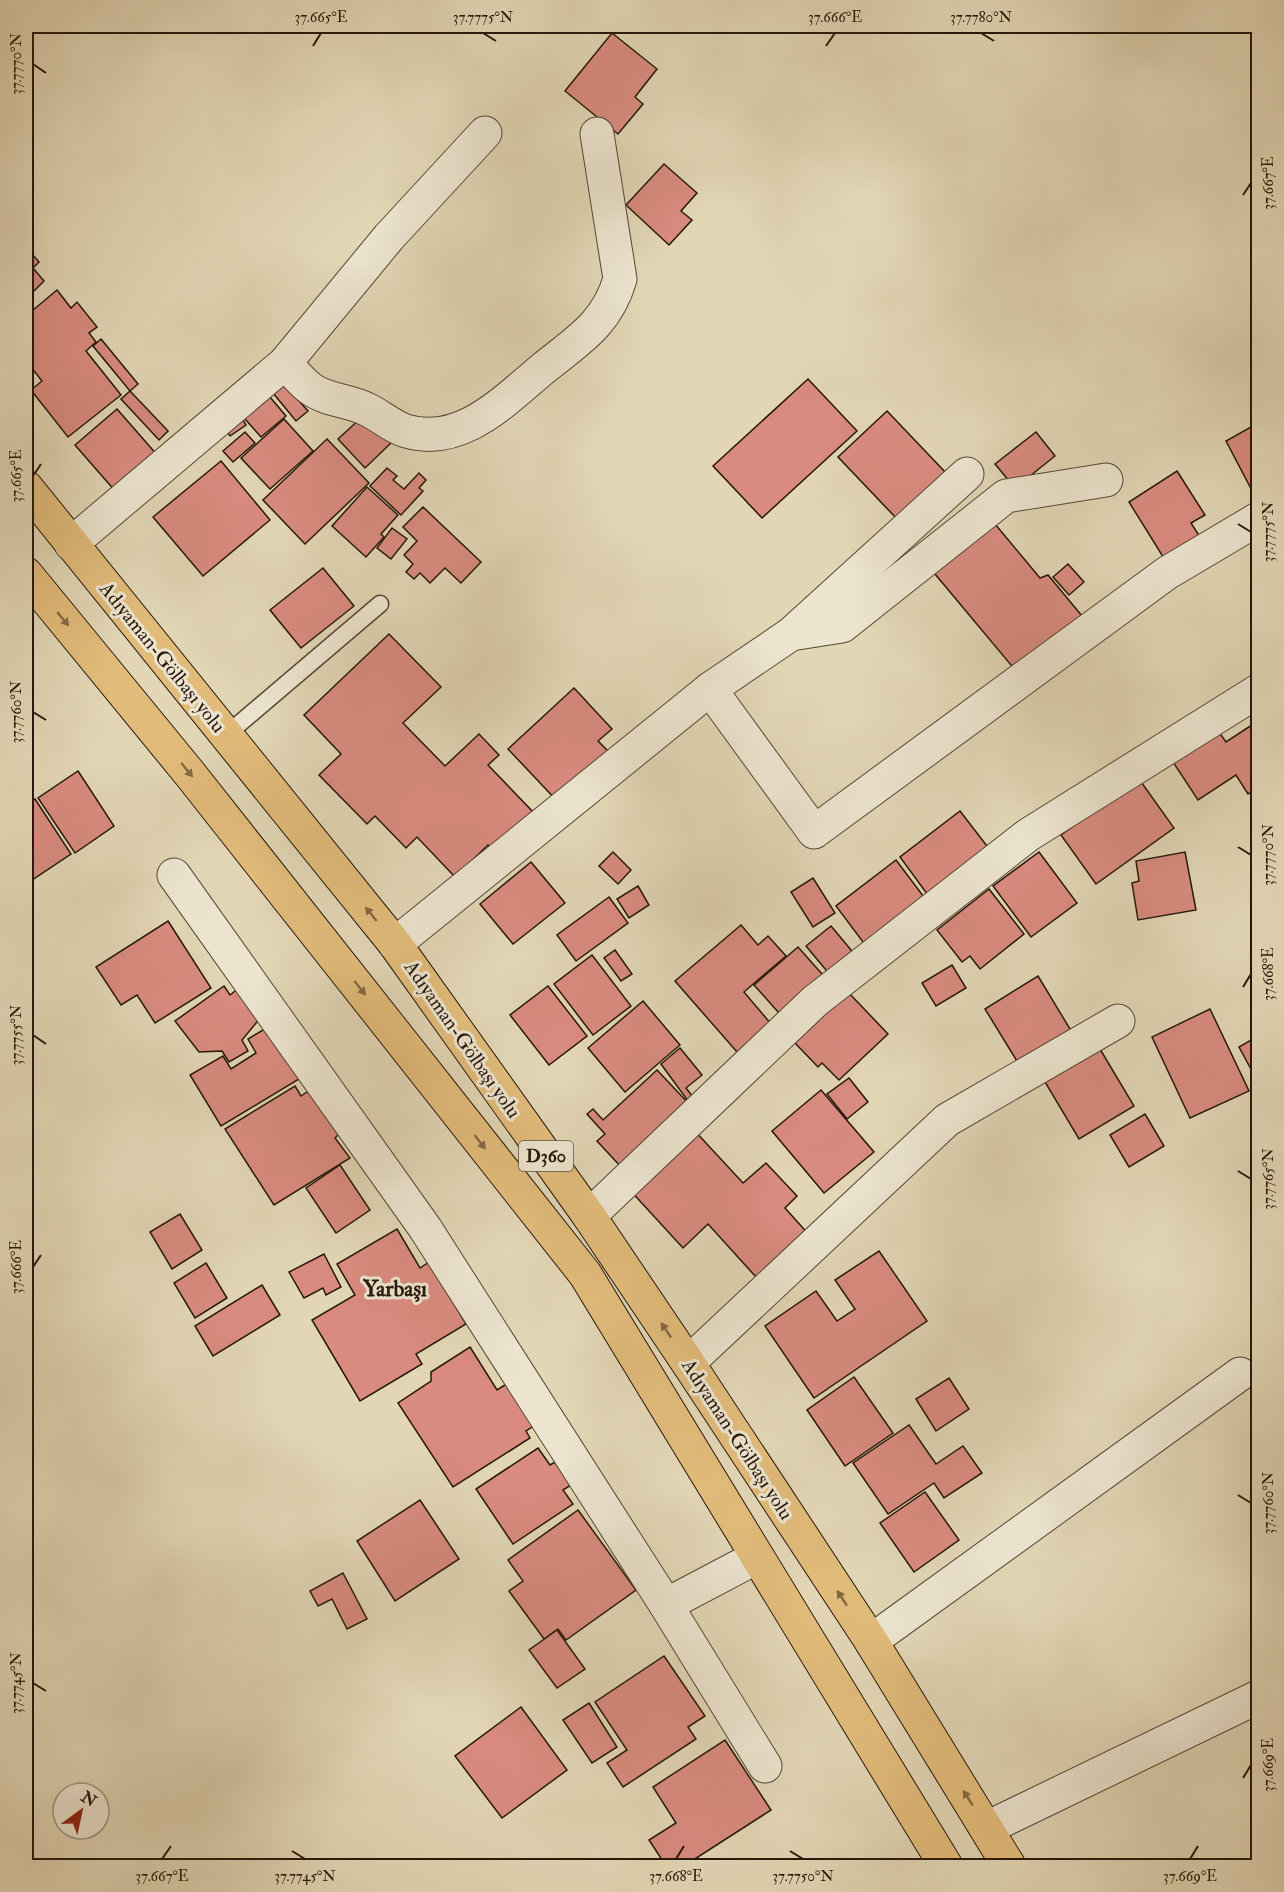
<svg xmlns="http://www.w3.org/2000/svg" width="1284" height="1892" font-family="'IM FELL Double Pica',serif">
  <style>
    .building { fill: #d98b7f; stroke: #25170a; stroke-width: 1.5 }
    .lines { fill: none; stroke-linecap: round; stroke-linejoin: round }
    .lane-casing { stroke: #544735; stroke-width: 19 }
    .street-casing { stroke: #544735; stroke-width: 35 }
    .highway-casing { stroke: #25170a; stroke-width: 35 }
    .lane { stroke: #ece4cf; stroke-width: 16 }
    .street { stroke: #ece4cf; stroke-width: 33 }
    .highway { stroke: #e1bb7a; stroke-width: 33 }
    .oneway { fill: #836942 }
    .ticks { fill: none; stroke: #25170a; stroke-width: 2 }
    .labels { text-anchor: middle; stroke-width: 6; stroke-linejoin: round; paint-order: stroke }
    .shield { fill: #ece4cf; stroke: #615445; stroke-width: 1.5 }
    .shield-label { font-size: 18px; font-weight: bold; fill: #25170a }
    .street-label { font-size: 20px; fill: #25170a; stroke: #ece4cf }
    .quarter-label { font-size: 22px; font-weight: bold; fill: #25170a; stroke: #ece4cf }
    .neatline { fill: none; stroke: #25170a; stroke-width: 2 }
    .ticks-label { font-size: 15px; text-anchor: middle; fill: #25170a }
  </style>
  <rect width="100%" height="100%" fill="#e2d6b5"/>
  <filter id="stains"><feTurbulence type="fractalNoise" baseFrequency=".00333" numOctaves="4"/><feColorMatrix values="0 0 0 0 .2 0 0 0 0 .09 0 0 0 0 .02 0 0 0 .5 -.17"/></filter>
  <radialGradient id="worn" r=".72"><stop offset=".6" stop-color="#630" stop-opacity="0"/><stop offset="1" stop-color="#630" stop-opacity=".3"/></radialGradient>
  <g class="building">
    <polygon points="612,33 657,69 635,97 643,104 618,134 565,91"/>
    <polygon points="664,164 697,193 681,211 692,220 669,245 626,205"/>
    <polygon points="26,247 39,262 33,268 44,281 26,299"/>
    <polygon points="57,290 71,308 77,302 97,327 89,333 96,342 86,351 121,395 68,437 31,390 42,381 26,361 26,316"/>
    <polygon points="101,339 138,384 130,391 93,346"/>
    <polygon points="808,379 857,431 762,518 713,466"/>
    <polygon points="284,384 308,411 296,421 273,393"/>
    <polygon points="264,390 286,416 261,437 238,411"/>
    <polygon points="130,391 168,431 159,440 121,399"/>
    <polygon points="117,409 158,456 116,492 75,445"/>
    <polygon points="887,411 947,474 898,520 838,457"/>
    <polygon points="240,415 246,425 230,436 224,426"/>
    <polygon points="364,415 391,443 365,468 338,439"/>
    <polygon points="284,419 313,451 270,489 241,458"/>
    <polygon points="1258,423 1258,502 1226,441"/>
    <polygon points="245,432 255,443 233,462 223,451"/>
    <polygon points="1036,432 1055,456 1015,488 995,464"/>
    <polygon points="327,439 369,483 305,544 263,500"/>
    <polygon points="221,461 270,520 203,576 153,517"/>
    <polygon points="387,468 397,476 393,480 404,489 419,473 426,480 419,488 423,491 401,515 370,486"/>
    <polygon points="1177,471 1205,515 1191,523 1200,537 1165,560 1129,502"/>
    <polygon points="367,487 398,515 381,534 384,537 366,557 332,526"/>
    <polygon points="423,507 481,562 461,583 445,568 430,583 420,573 414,579 406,572 413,564 404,555 417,541 403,527"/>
    <polygon points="990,518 1040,578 1048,575 1087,622 1021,677 930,568"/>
    <polygon points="392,528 407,539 391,559 377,548"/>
    <polygon points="1068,564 1084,582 1069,595 1053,577"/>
    <polygon points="323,568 354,606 301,648 270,610"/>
    <polygon points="389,634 441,687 403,723 445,766 479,734 499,755 488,765 535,814 495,852 488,845 455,877 417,837 406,848 375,816 367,824 319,775 341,754 304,715"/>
    <polygon points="574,688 612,729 598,741 611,754 558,802 508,749"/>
    <polygon points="1258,721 1258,788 1248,794 1236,775 1198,800 1173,762 1219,732 1226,742"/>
    <polygon points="78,771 114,826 75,853 38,798"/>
    <polygon points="1139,779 1174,828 1096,884 1061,835"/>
    <polygon points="35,799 71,854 26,884 26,805"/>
    <polygon points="960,811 994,855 933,902 900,857"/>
    <polygon points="613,852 631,870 618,884 599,866"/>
    <polygon points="1039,852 1077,903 1031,937 993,886"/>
    <polygon points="1185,852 1196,910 1138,920 1132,883 1139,881 1136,861"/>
    <polygon points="896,860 930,905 869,950 836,906"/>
    <polygon points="531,862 565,903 513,944 480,904"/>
    <polygon points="813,878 835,913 813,927 791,892"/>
    <polygon points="638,886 649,905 629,918 617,899"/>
    <polygon points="989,889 1024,934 980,969 970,956 962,962 937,930"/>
    <polygon points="609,897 628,923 576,961 557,935"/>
    <polygon points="168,921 211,988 155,1023 137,995 121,1005 96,967"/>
    <polygon points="741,925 758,945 768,936 786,956 744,992 777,1031 744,1060 675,981"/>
    <polygon points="831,926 856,956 831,976 806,946"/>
    <polygon points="798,947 830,983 787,1022 754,985"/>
    <polygon points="615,950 632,974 621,981 604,958"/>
    <polygon points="592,955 631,1006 593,1035 554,984"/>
    <polygon points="952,965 966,988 936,1006 922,983"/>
    <polygon points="1038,976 1073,1034 1020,1066 985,1009"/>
    <polygon points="224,986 230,995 239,988 261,1017 242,1040 248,1051 229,1062 222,1051 199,1052 175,1021"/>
    <polygon points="548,986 587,1036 549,1065 510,1015"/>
    <polygon points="848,992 888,1034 839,1080 822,1063 818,1067 795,1043"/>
    <polygon points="643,1001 680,1045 625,1092 588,1048"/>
    <polygon points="1210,1009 1249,1091 1190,1118 1152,1037"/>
    <polygon points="268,1027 299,1079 221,1126 190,1075 223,1056 231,1069 256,1053 248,1039"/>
    <polygon points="1258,1036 1258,1082 1239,1047"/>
    <polygon points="680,1048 702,1075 686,1088 693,1097 688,1101 661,1064"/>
    <polygon points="1100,1049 1134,1106 1079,1139 1045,1082"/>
    <polygon points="657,1070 690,1105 623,1169 597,1141 605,1134 587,1114 593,1109 603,1120"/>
    <polygon points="849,1078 868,1102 847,1119 827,1094"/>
    <polygon points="295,1086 301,1096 313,1088 341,1132 335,1138 350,1158 274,1205 225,1129"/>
    <polygon points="821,1090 874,1152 824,1193 772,1131"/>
    <polygon points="1145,1114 1164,1146 1129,1167 1110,1135"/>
    <polygon points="693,1129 743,1183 766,1163 797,1196 785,1208 812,1238 756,1277 708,1224 683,1248 628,1188"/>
    <polygon points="340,1165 370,1210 336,1233 306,1188"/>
    <polygon points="180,1214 202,1250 172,1269 150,1232"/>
    <polygon points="397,1229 420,1268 429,1262 466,1324 416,1354 422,1364 360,1401 312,1320 355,1295 337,1264"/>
    <polygon points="879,1251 927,1321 814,1398 765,1326 816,1291 837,1321 855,1309 835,1280"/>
    <polygon points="324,1254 341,1287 326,1295 323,1288 304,1298 289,1272"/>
    <polygon points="206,1263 227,1298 195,1318 174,1283"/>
    <polygon points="262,1285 280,1315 213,1356 195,1326"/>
    <polygon points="470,1347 497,1390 508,1383 535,1425 526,1431 530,1438 453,1487 398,1403 431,1381 431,1372"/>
    <polygon points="854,1377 893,1433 845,1466 807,1410"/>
    <polygon points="949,1378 969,1409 936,1431 916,1399"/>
    <polygon points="909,1425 936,1464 963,1446 982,1473 944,1498 934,1483 888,1514 853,1463"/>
    <polygon points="538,1448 550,1465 555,1462 571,1485 563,1490 573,1504 513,1544 476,1489"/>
    <polygon points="925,1492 959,1540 914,1572 880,1523"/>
    <polygon points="420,1500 459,1559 395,1601 357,1541"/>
    <polygon points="578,1510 636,1590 566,1640 558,1629 544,1639 509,1591 523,1581 508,1560"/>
    <polygon points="343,1573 367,1619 347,1629 332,1599 318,1606 310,1591"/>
    <polygon points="557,1630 585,1669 557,1688 529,1650"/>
    <polygon points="664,1656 705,1716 688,1727 696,1739 623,1787 607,1763 627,1750 595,1702"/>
    <polygon points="589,1703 617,1747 592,1763 563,1720"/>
    <polygon points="521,1707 567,1770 502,1818 455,1756"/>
    <polygon points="725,1740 771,1810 684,1866 666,1866 649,1840 676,1823 653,1787"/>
  </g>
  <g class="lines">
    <defs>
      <polyline id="lane" points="226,735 380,604"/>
      <g id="street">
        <path d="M285 363C293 371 301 382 311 389 326 400 350 401 366 409 380 415 392 427 406 431 462 448 507 398 545 367 580 339 607 323 620 279L597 134"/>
        <polyline points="71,544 285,363 389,237 485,133"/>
        <polyline points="791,634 842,626 1006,496 1106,480"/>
        <polyline points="710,689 814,832 1167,573 1258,519"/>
        <polyline points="174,875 425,1228 666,1605"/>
        <polyline points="395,944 710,689 791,634 967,474"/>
        <polyline points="589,1216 815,1001 1028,835 1258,691"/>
        <polyline points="688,1363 947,1120 1118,1021"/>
        <polyline points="757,1557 666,1605 765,1766"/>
        <polyline points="871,1641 1240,1374"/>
        <polyline points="987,1828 1258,1697"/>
      </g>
      <g id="highway">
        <polyline points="26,487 395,944 589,1216 688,1363 871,1641 1009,1866"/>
        <polyline points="26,574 190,774 585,1274 946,1866"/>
      </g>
    </defs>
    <use href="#lane" class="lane-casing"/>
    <use href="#street" class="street-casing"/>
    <use href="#highway" class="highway-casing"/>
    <use href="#lane" class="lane"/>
    <use href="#street" class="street"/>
    <use href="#highway" class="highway"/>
  </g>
  <defs><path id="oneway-solid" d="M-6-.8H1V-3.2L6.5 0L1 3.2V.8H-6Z" transform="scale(1.5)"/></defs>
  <g class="oneway">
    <use href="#oneway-solid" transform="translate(63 619) rotate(50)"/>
    <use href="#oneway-solid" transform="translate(187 770) rotate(51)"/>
    <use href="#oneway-solid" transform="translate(371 914) rotate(-129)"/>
    <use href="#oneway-solid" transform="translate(360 988) rotate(52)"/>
    <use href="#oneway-solid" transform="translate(480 1142) rotate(52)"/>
    <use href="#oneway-solid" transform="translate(666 1330) rotate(-124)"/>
    <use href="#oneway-solid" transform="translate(842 1598) rotate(-123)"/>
    <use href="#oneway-solid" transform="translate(968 1798) rotate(-122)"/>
  </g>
  <path class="ticks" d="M483 33 496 41M981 33 994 41M313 46 321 33M826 46 835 33M33 64 46 73M1243 195 1251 183M33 476 41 464M1238 524 1251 532M33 712 46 720M1238 847 1251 855M1243 987 1251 974M33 1035 46 1044M1238 1171 1251 1179M33 1267 41 1255M1238 1495 1251 1503M33 1683 46 1691M1243 1778 1251 1765M292 1851 305 1859M790 1851 803 1859M162 1859 171 1846M676 1859 684 1846M1190 1859 1198 1846"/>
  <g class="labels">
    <rect class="shield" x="519" y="1141" width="54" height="30" rx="4.5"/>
    <g class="shield-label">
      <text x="546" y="1162">D360</text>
    </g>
    <g class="street-label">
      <text transform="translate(163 657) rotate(51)" y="7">Adıyaman-Gölbaşı yolu</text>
      <text transform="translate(463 1039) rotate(55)" y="7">Adıyaman-Gölbaşı yolu</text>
      <text transform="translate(738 1439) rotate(57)" y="7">Adıyaman-Gölbaşı yolu</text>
    </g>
    <g class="quarter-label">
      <text x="395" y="1296">Yarbaşı</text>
    </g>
  </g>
  <rect width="1284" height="1892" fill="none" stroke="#e2d6b5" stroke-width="66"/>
  <g transform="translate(81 1811) rotate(33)"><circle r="28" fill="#ece4cf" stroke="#9c9280" stroke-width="1.5"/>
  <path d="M0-4.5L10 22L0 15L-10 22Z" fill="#8f2418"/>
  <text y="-9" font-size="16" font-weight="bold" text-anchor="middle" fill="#25170a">N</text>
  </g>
  <rect x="33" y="33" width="1218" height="1826" class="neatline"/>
  <g class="ticks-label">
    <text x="321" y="22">37.665°E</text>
    <text x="483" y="22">37.7775°N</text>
    <text x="835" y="22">37.666°E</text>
    <text x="981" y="22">37.7780°N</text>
    <text transform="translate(16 64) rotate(-90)" y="5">37.7770°N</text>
    <text transform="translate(1268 183) rotate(-90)" y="5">37.667°E</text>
    <text transform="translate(16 476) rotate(-90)" y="5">37.665°E</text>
    <text transform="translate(1268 532) rotate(-90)" y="5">37.7775°N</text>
    <text transform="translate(16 712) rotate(-90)" y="5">37.7760°N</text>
    <text transform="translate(1268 855) rotate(-90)" y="5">37.7770°N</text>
    <text transform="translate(1268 974) rotate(-90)" y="5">37.668°E</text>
    <text transform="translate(16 1035) rotate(-90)" y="5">37.7755°N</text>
    <text transform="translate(1268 1179) rotate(-90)" y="5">37.7765°N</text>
    <text transform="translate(16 1267) rotate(-90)" y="5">37.666°E</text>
    <text transform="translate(1268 1503) rotate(-90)" y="5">37.7760°N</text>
    <text transform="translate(16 1683) rotate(-90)" y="5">37.7745°N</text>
    <text transform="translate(1268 1765) rotate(-90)" y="5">37.669°E</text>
    <text x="162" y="1881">37.667°E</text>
    <text x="305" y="1881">37.7745°N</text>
    <text x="676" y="1881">37.668°E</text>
    <text x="803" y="1881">37.7750°N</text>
    <text x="1190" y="1881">37.669°E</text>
  </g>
  <rect width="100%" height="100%" filter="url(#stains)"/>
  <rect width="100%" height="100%" fill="url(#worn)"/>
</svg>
